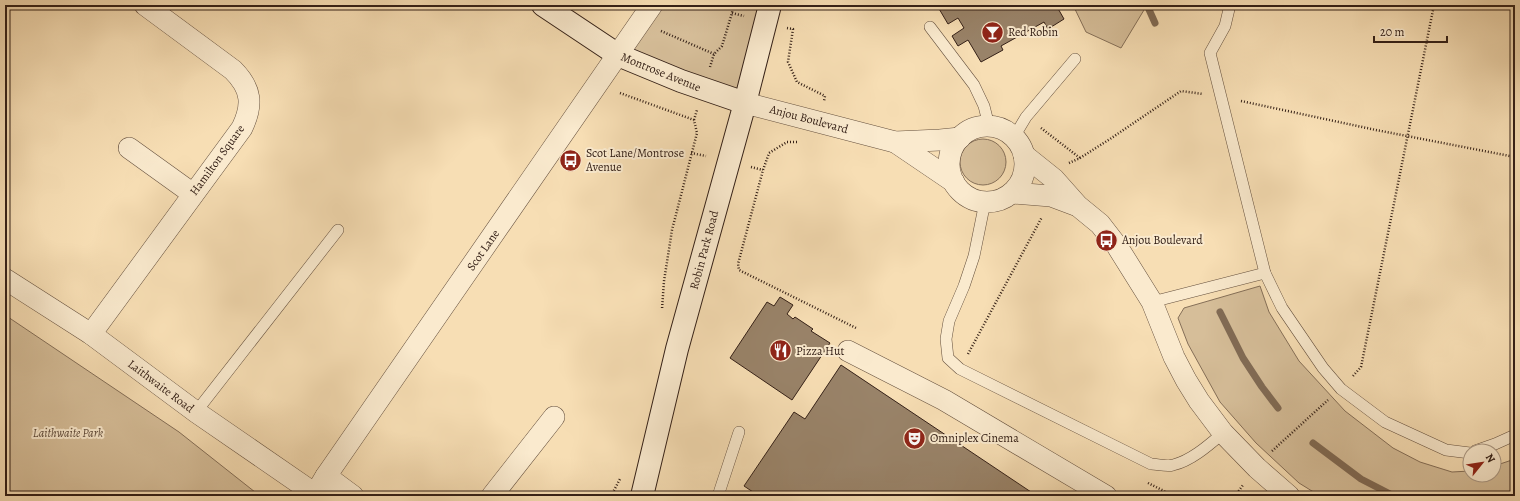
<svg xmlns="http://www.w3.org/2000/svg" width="1520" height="501" font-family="Alegreya,serif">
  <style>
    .green { fill: #d6be99; stroke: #856f58 }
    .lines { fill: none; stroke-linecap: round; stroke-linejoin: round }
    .stream { stroke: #816b55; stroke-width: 7 }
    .building { fill: #998369; stroke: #342017 }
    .lane-casing { stroke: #65503e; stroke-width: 12 }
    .street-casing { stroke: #65503e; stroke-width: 22 }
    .secondary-casing { stroke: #342017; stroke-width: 24 }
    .path { stroke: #342017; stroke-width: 2.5; stroke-dasharray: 1 2; stroke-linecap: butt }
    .lane { stroke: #faeace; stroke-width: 11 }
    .street { stroke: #faeace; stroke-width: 21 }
    .secondary { stroke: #faeace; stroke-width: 22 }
    .labels { text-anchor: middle; stroke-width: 4; stroke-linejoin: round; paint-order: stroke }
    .poi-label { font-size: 12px; fill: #342017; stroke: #faeace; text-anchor: start }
    .street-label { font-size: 12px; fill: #342017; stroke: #faeace }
    .park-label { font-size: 12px; font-style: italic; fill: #5c4838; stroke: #faeace }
  </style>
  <rect width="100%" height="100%" fill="#f7deb4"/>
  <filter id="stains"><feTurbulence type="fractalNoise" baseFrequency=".005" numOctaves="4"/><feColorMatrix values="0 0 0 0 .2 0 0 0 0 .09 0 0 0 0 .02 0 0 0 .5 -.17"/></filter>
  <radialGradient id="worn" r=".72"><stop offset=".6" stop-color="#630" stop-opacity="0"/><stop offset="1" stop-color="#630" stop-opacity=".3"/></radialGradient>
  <g class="green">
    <polygon points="649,5 767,5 745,103 618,55"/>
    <polygon points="1073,5 1147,5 1121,48 1086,32"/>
    <circle cx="983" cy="162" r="23"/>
    <polygon points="1260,286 1269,312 1299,361 1345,411 1393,448 1420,462 1452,472 1470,471 1470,475 1494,475 1494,466 1515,459 1515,496 1320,496 1299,483 1256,443 1220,402 1188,344 1178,318 1184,308"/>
    <polygon points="5,315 179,432 260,496 5,496"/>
  </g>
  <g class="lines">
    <g class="stream">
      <polyline points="1147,5 1155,23"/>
      <polyline points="1220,312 1243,358 1262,387 1278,408"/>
      <polyline points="1313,443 1361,479 1394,496"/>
    </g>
  </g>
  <g class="building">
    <polygon points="940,5 1056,5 1064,19 1048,29 1044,22 1001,46 1003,50 981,62 968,40 958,46 952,36 964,28 958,18 948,24 938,7"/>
    <polygon points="780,297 793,305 787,314 793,319 795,317 813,329 811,331 830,343 792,400 730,358 767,302 774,306"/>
    <polygon points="841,365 1037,496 759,496 744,486 794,412 805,419"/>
  </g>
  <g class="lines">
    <defs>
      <g id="lane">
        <polyline points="1230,5 1225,26 1210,53 1265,273 1282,308 1323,368 1341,389 1385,422 1446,450 1470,453"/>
        <polyline points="930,27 974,85 984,106 989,126"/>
        <polyline points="1014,137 1026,117 1075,59"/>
        <path d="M985 202 974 256 964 286 949 321 946 339 948 358 960 369 1151 464C1158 464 1167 467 1173 465 1191 461 1209 445 1223 433"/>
        <polyline points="1152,302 1265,273"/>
        <polyline points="196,412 338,230"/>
        <polyline points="1475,451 1495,444 1515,435"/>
        <polyline points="718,496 739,432"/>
      </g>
      <g id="street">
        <polyline points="745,103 895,142 940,140 960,138"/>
        <circle cx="987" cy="164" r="38"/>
        <polyline points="895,142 954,182"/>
        <polyline points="129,148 193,194"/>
        <polyline points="1024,155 1054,179 1078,206 1100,224 1117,246 1152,302 1174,357 1186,380 1199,401 1223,433 1257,468 1289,496"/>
        <polyline points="1012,193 1051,196 1075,205"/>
        <polyline points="5,279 91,334 196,412 315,494"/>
        <path d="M91 334 242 128C253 105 252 89 233 70L145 5"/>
        <polyline points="848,351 944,400 1106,496"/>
        <polyline points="326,476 353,496"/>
        <polyline points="314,496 326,476 652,5"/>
        <polyline points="492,496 554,417"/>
      </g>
      <g id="secondary">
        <polyline points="543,5 618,55 681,81 745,103"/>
        <polyline points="642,496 677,349 745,103 770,5"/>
      </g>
    </defs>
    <use href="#lane" class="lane-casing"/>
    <use href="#street" class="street-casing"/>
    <use href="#secondary" class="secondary-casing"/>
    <g class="path">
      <polyline points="732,13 744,16"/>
      <polyline points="787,28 793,29 788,62 797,82 825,96 824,101"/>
      <polyline points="661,31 714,54"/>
      <polyline points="710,67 714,54 722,46 732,13 733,5"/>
      <polyline points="620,93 694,120 697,133 672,230 664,281 662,309"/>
      <polyline points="1241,101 1376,130 1515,157"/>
      <polyline points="694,120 697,110"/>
      <polyline points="1041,128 1080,158"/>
      <polyline points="797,142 787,142 769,153 763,170 738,264 739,270 856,328"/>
      <polyline points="691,153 706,156"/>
      <polyline points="1069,163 1080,158 1110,139 1181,91 1203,94"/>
      <polyline points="751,167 763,170"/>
      <polyline points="968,354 1042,217"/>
      <polyline points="1353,376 1361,367 1434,5"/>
      <polyline points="1272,451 1328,400"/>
      <polyline points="1148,483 1174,496"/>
      <polyline points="611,496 620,479"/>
      <polyline points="1235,496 1243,485"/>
    </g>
    <use href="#lane" class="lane"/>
    <use href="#street" class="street"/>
    <use href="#secondary" class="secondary"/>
  </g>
  <defs>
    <symbol id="bar-disc" viewBox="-11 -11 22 22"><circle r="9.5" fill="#8f2418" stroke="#faeace"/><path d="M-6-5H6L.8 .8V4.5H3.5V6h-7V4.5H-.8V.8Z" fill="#fff"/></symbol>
    <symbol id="bus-disc" viewBox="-11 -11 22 22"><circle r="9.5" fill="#8f2418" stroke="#faeace"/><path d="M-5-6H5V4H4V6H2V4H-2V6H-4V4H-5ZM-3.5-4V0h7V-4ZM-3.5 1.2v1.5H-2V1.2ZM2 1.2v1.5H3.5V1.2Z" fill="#fff"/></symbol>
    <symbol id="restaurant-disc" viewBox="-11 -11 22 22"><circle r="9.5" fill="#8f2418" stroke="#faeace"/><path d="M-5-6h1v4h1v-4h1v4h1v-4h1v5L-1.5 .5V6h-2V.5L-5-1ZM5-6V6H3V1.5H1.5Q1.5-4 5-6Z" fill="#fff"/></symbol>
    <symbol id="theatre-disc" viewBox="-11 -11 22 22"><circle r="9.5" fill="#8f2418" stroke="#faeace"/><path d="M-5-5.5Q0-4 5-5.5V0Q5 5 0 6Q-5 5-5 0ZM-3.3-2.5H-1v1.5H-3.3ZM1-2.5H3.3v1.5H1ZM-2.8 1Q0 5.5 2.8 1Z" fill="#fff"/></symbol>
  </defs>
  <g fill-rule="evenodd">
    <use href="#bar-disc" x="980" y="20" width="25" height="25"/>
    <use href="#bus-disc" x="558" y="148" width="25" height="25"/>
    <use href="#bus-disc" x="1094" y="228" width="25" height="25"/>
    <use href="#restaurant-disc" x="768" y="338" width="25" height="25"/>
    <use href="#theatre-disc" x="902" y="426" width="25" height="25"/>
  </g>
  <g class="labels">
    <g class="poi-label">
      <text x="1008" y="36">Red Robin</text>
      <text x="586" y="157">Scot Lane/Montrose<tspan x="586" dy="14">Avenue</tspan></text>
      <text x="1122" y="244">Anjou Boulevard</text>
      <text x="796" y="355">Pizza Hut</text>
      <text x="930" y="442">Omniplex Cinema</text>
    </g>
    <g class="street-label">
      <text transform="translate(661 72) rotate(22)" y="4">Montrose Avenue</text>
      <text transform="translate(809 119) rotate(15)" y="4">Anjou Boulevard</text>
      <text transform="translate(217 160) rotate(-54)" y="4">Hamilton Square</text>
      <text transform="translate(483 250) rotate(-55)" y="4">Scot Lane</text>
      <text transform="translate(704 250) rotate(-75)" y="4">Robin Park Road</text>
      <text transform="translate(161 386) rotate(37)" y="4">Laithwaite Road</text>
    </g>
    <g class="park-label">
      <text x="68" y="437">Laithwaite Park</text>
    </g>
  </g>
  <rect width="1520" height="501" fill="none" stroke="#f7deb4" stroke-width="20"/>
  <rect x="6" y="6" width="1508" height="489" fill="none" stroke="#342017" stroke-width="2"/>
  <rect x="10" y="10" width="1500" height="481" fill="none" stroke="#342017"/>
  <g transform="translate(1482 463) rotate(60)"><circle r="19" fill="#faeace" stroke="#ab9985"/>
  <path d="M0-3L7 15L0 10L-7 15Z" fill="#8f2418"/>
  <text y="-6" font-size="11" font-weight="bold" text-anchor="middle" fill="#342017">N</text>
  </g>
  <path d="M1374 36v6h73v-6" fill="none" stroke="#342017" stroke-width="2"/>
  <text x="1380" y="36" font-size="12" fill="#342017" stroke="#faeace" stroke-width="3" paint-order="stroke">20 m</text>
  <rect width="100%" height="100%" filter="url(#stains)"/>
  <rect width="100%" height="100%" fill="url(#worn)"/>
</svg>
